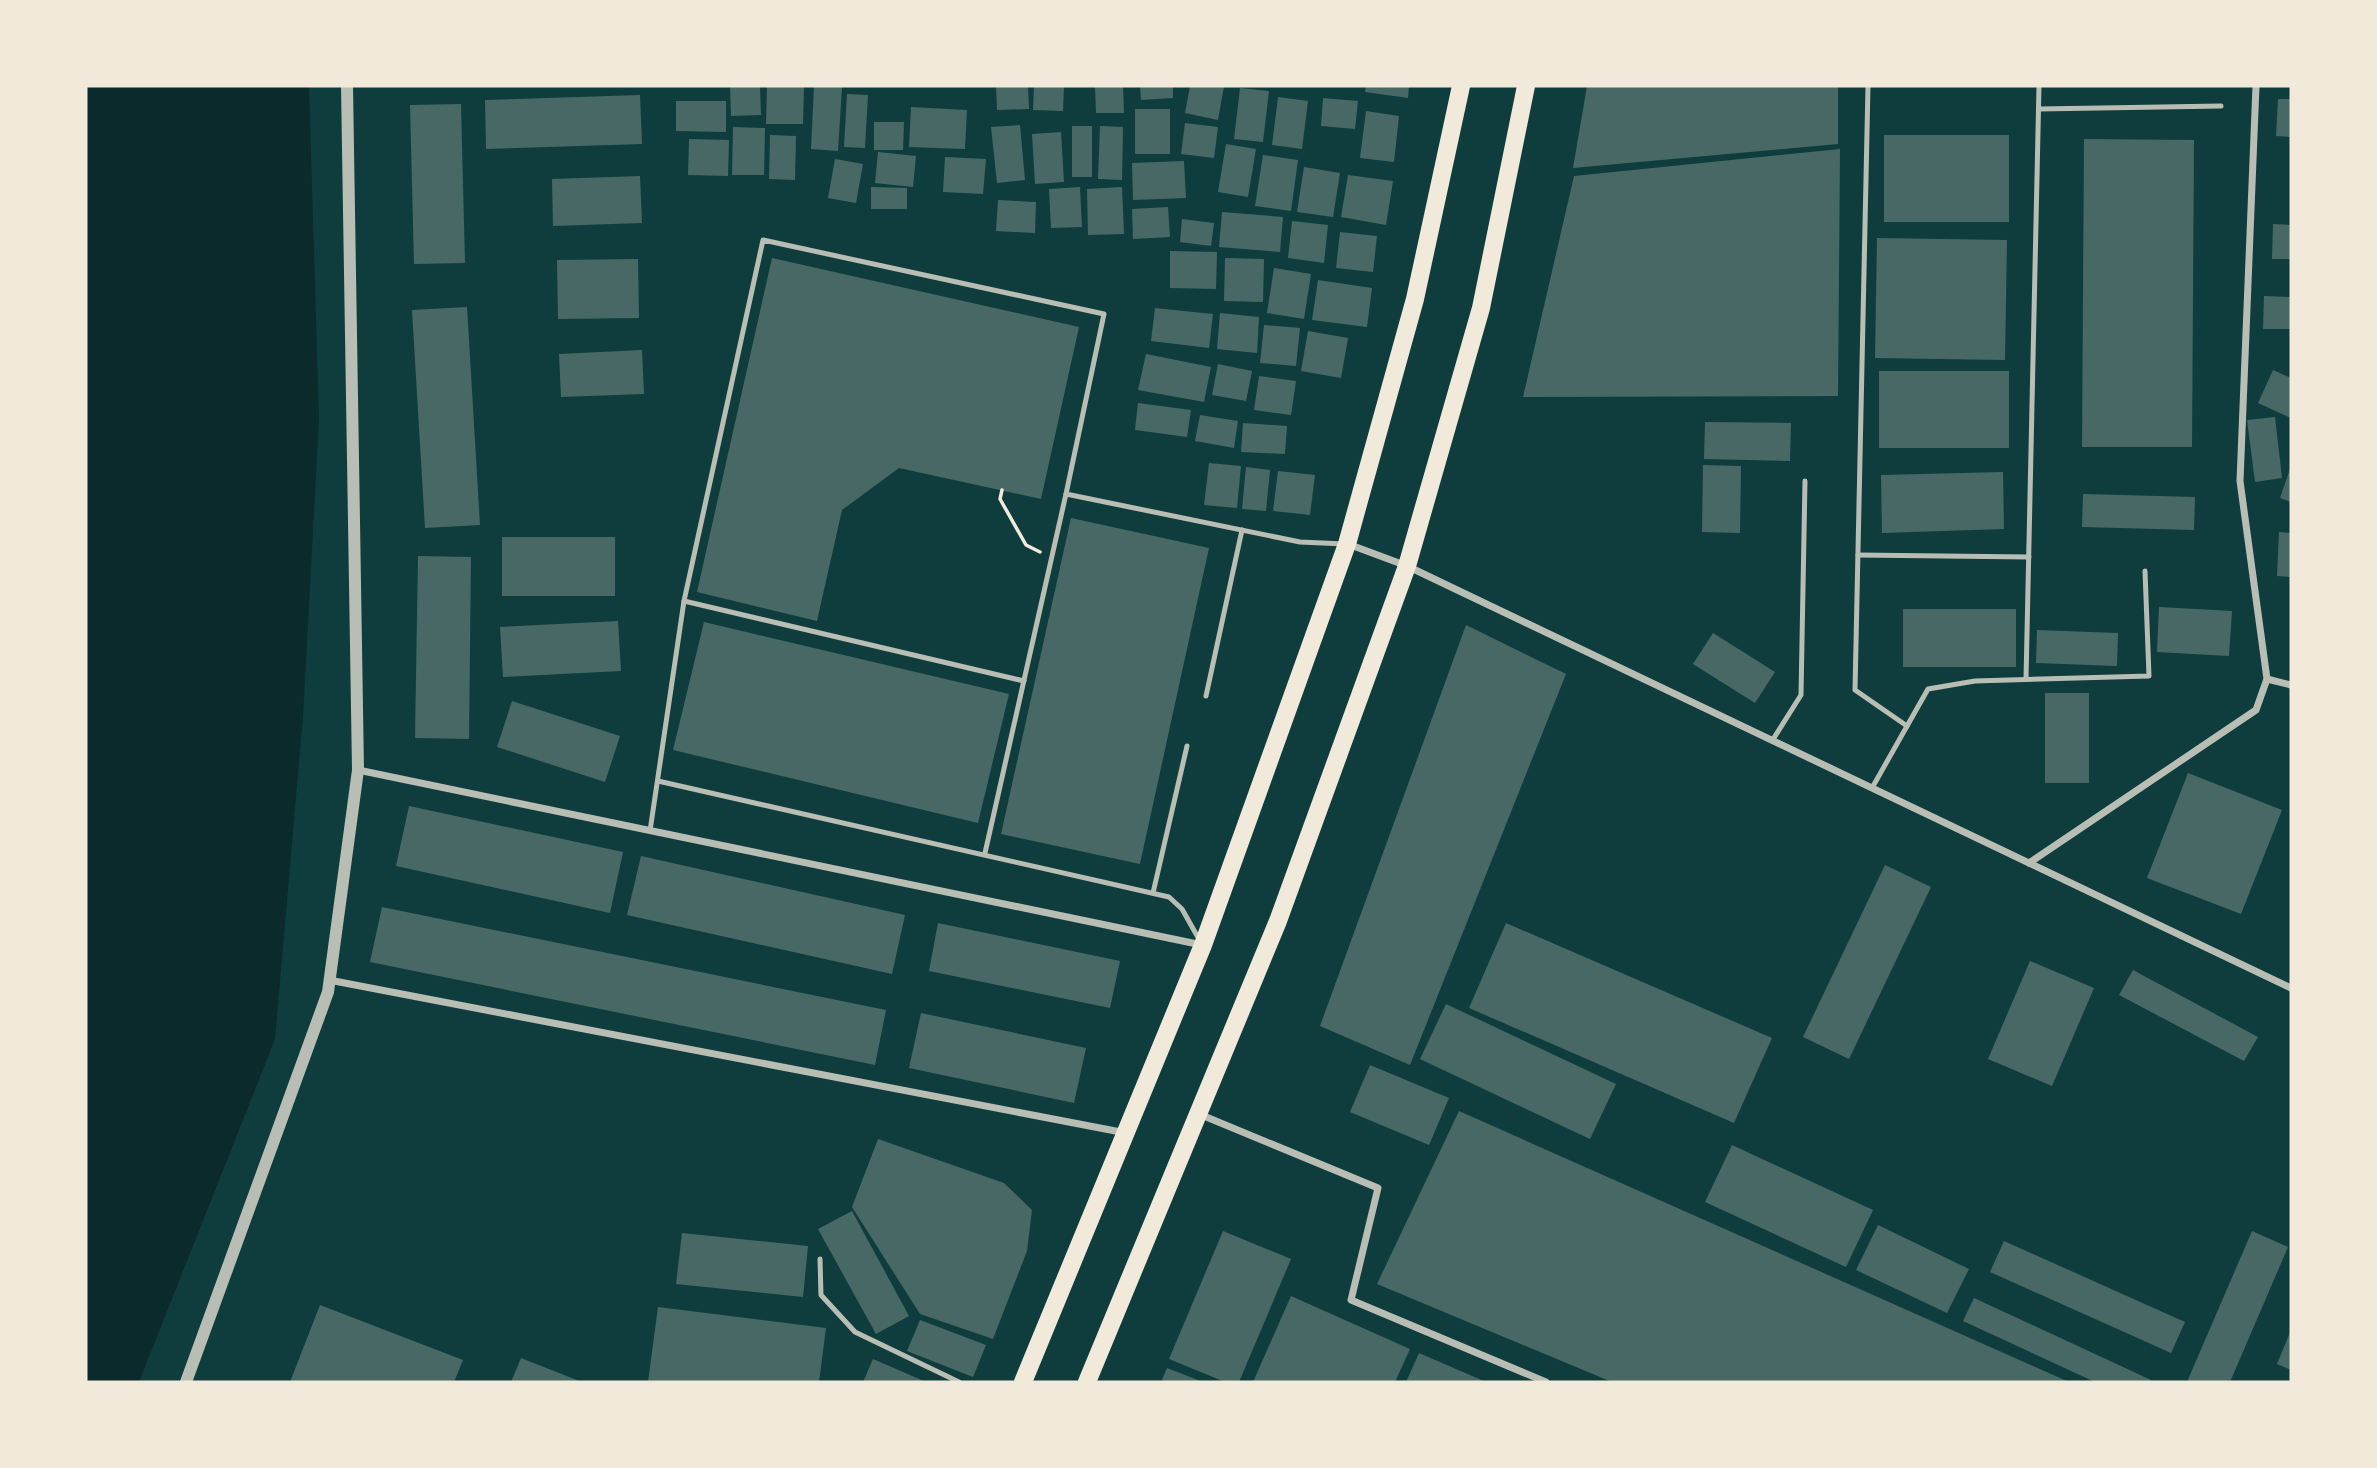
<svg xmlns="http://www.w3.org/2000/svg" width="2377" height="1468" font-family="Roboto,sans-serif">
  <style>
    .water { fill: #0a2a2b }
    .building { fill: #486865 }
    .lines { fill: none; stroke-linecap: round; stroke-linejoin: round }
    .path { stroke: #f1e9da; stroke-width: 3.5 }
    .service { stroke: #b8beb3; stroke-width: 5 }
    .minor { stroke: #b8beb3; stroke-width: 7 }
    .tertiary { stroke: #b8beb3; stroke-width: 12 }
    .primary { stroke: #f1e9da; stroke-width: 18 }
  </style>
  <rect width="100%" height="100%" fill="#0f3d3e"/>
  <polygon class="water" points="86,86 309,86 319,419 303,716 275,1039 139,1382 86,1382"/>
  <g class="building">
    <polygon points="730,86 760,86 761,115 731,116"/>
    <polygon points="767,86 804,87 803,124 766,124"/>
    <polygon points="814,86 842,87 838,151 811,149"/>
    <polygon points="996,86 1028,86 1029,109 997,110"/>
    <polygon points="1034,86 1064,86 1063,111 1033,110"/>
    <polygon points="1095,86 1123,86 1124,113 1096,113"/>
    <polygon points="1140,86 1173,86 1173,98 1141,100"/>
    <polygon points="1190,86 1224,86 1218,120 1185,113"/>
    <polygon points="1366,86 1409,86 1408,98 1365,92"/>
    <polygon points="1587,86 1838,86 1838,144 1573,168"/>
    <polygon points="1240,88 1269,91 1263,142 1234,139"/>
    <polygon points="847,94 868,95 865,148 844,147"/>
    <polygon points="640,95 642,144 486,149 485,100"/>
    <polygon points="1278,97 1308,101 1302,149 1272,145"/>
    <polygon points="1323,98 1358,101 1355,129 1321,126"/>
    <polygon points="2278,99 2291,99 2291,137 2276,136"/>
    <polygon points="676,101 726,101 726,132 676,131"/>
    <polygon points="461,104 465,263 414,264 410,105"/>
    <polygon points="911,107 967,110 965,149 909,147"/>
    <rect x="1135" y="109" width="35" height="45"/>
    <polygon points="1366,111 1399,116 1394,162 1360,158"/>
    <polygon points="874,122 904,122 903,150 874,150"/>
    <polygon points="1185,123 1218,127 1214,158 1181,154"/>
    <polygon points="1020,125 1025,180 997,183 991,127"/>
    <rect x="1072" y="126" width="20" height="51"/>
    <polygon points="1100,126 1123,127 1122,180 1098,179"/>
    <polygon points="733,127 765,128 764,175 732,175"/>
    <polygon points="1061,132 1064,182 1035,184 1032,134"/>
    <polygon points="770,135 796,136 795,180 769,179"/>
    <rect x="1884" y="135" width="125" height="87"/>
    <polygon points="689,139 729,140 728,176 688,175"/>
    <polygon points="2084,139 2194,140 2192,447 2082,447"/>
    <polygon points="1226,144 1256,149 1248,197 1218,192"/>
    <polygon points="1840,149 1838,396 1523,397 1574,176"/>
    <polygon points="878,152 916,156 913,187 875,183"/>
    <polygon points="1263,155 1298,160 1291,211 1255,206"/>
    <polygon points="945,157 986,159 983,194 943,192"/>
    <polygon points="835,159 863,164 856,203 828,198"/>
    <polygon points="1184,161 1186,198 1133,200 1132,163"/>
    <polygon points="1304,167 1340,173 1333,217 1297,212"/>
    <polygon points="1348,175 1393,181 1386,225 1341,217"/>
    <polygon points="640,176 642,223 553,226 552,179"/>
    <polygon points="871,187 907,188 907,209 871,209"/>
    <polygon points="1080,187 1082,227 1051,228 1049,189"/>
    <polygon points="1122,187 1124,234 1088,235 1087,189"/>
    <polygon points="998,200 1036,202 1035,233 996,231"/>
    <polygon points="1168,207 1170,237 1133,239 1132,209"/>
    <polygon points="1222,212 1283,217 1280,252 1219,247"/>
    <polygon points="1182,219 1214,223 1211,246 1180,242"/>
    <polygon points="1292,221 1328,225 1324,263 1288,258"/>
    <polygon points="2273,224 2291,225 2291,259 2272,259"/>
    <polygon points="1340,232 1377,236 1373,272 1336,268"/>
    <polygon points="1877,238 2007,240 2005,360 1875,358"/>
    <polygon points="1170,251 1217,252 1216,289 1170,288"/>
    <polygon points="772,258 1079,327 1041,499 899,468 842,510 817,621 697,592"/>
    <polygon points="1225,258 1264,259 1263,302 1224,301"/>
    <polygon points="638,259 639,318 558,319 557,260"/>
    <polygon points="1274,268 1311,274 1304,319 1267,313"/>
    <polygon points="1318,280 1372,288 1367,327 1312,320"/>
    <polygon points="2264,296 2291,297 2291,329 2263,329"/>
    <polygon points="467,307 480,525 425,528 412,310"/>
    <polygon points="1155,308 1213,314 1209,348 1151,341"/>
    <polygon points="1220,313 1259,317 1257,353 1217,349"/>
    <polygon points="1264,325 1300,328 1296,366 1260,363"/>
    <polygon points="1308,331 1348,338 1341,378 1301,371"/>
    <polygon points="642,350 644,394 561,397 559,354"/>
    <polygon points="1146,354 1211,367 1204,402 1138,390"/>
    <polygon points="1218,364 1252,371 1246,401 1212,395"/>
    <polygon points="2273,370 2291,378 2291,418 2258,403"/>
    <rect x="1879" y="371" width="130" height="77"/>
    <polygon points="1259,376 1296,381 1291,415 1254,410"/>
    <polygon points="1138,403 1191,410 1187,437 1135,430"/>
    <polygon points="1200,415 1238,421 1234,448 1195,441"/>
    <polygon points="2275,417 2282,478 2255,482 2247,420"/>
    <polygon points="1705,422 1791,423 1790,461 1704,459"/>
    <polygon points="1243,423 1287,426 1285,454 1241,452"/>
    <polygon points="1209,463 1241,466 1237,508 1204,505"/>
    <polygon points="1703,465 1741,466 1740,533 1702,532"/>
    <polygon points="2291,466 2291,502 2280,498"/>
    <polygon points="1246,467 1270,470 1266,511 1242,509"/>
    <polygon points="1278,471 1315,475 1310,515 1273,511"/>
    <polygon points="2003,472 2004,529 1882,533 1881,475"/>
    <polygon points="2083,494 2195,497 2194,530 2082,527"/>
    <polygon points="1071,518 1209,548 1140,864 1001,834"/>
    <polygon points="2279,532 2291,533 2291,577 2277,576"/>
    <rect x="502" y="537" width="113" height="59"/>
    <polygon points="418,556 471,557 469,739 415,738"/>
    <polygon points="2159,607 2232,611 2229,656 2157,652"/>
    <rect x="1903" y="609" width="113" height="58"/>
    <polygon points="618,621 621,671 503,677 500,627"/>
    <polygon points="704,622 1009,694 978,823 673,750"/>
    <polygon points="1466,625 1566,674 1410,1065 1320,1026"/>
    <polygon points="2037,630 2118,633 2117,666 2036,663"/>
    <polygon points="1713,633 1775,672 1755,703 1693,664"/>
    <rect x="2045" y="693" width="44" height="90"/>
    <polygon points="512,701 620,736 605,782 497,747"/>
    <polygon points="2188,773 2282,810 2241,914 2147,878"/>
    <polygon points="409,806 623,852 610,913 396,866"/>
    <polygon points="641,856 905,915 892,974 627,915"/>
    <polygon points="1885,865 1931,887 1849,1059 1803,1037"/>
    <polygon points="382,907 886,1010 875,1065 370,962"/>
    <polygon points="938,923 1120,961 1110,1008 929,971"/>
    <polygon points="1506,923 1772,1038 1734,1123 1469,1008"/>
    <polygon points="2030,961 2094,988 2052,1086 1988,1059"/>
    <polygon points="2133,970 2258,1037 2244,1061 2119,995"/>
    <polygon points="1446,1004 1616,1084 1590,1139 1420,1059"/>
    <polygon points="921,1013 1086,1048 1074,1103 909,1068"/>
    <polygon points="1370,1065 1449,1098 1429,1145 1350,1112"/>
    <polygon points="1459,1111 2069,1382 1612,1382 1377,1284"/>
    <polygon points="878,1139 1004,1183 1032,1210 1027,1251 993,1339 920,1314 852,1207"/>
    <polygon points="1732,1145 1873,1210 1846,1267 1705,1202"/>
    <polygon points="852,1211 909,1316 876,1334 818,1229"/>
    <polygon points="1878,1225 1969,1269 1947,1313 1856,1270"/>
    <polygon points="1223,1231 1291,1259 1239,1382 1225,1382 1169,1359"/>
    <polygon points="2252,1231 2288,1247 2230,1382 2187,1382"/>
    <polygon points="682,1233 808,1246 803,1297 676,1284"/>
    <polygon points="2004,1241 2185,1322 2171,1353 1990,1272"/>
    <polygon points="1291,1296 1410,1349 1395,1382 1253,1382"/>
    <polygon points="1974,1298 2151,1380 2150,1382 2095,1382 1963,1321"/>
    <polygon points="320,1305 463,1360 454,1382 290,1382"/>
    <polygon points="658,1307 826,1328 819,1382 648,1382"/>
    <polygon points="920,1320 986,1345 973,1377 907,1351"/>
    <polygon points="2291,1330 2291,1370 2277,1364"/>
    <polygon points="1419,1353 1486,1382 1406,1382"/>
    <polygon points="521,1358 582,1382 511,1382"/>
    <polygon points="873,1359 926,1382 863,1382"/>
    <polygon points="1167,1368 1203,1382 1161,1382"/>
  </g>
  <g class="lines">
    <polyline class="path" points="1002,490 1000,499 1026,545 1040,552"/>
    <g class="service">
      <polyline points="1868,86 1855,690 1907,726"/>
      <polyline points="2039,109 2221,106"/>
      <polyline points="1858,555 2029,557"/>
      <polyline points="684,601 1024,681"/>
      <polyline points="2026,679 2039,86"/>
      <polyline points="1206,696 1242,530"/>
      <polyline points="1772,741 1801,695 1805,481"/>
      <polyline points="658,781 1169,897 1182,909 1200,941"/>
      <polyline points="1872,788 1928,689 1975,681 2149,676 2145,571"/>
      <polyline points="650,831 684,601 763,240 1104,314 1066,494 1300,542 1345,544"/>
      <polyline points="985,853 1066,494"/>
      <polyline points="1153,893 1187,746"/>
      <polyline points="820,1259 821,1295 855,1332 959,1382"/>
    </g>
    <g class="minor">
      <polyline points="1348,544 1407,566 2291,988"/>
      <polyline points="2267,679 2291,685"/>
      <polyline points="358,770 1202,945"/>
      <polyline points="2029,863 2256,710 2267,679 2240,481 2256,86"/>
      <polyline points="329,980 1126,1133"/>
      <polyline points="1199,1114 1378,1188 1351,1300 1546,1382"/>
    </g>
    <polyline class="tertiary" points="186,1382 328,992 358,770 347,86"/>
    <g class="primary">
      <polyline points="1023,1382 1203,945 1347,544 1415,299 1461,86"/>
      <polyline points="1087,1382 1278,921 1407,566 1481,308 1526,86"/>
    </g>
  </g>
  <rect width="2377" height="1468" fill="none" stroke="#f1e9da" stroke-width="175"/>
</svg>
